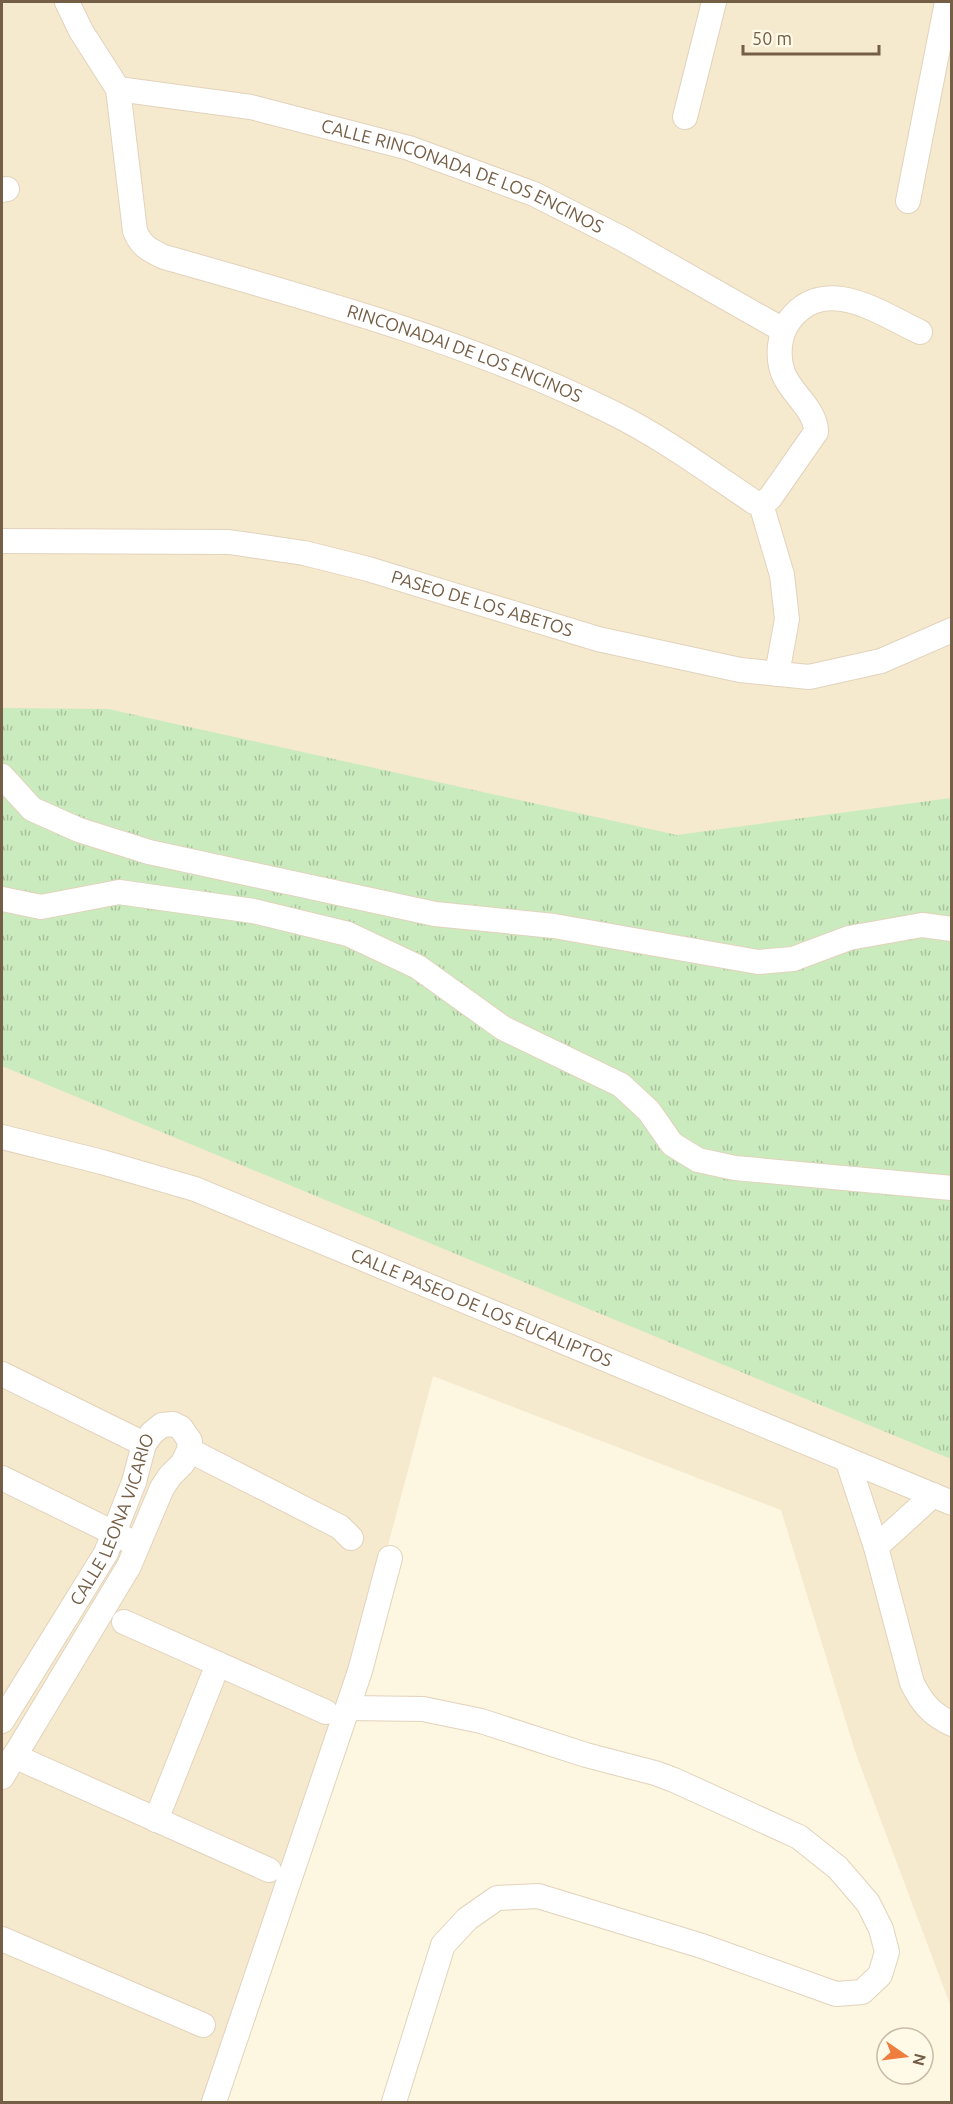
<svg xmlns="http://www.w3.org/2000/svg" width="953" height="2104" font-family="Ubuntu,sans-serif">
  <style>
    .residential { fill: #f5e9ce }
    .grass { fill: url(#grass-tufts) }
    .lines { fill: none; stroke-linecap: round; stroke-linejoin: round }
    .minor-casing { stroke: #e2d3bc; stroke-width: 26 }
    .minor { stroke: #fff; stroke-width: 24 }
    .labels { text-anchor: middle; stroke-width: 6; stroke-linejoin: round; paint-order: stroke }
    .street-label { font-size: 18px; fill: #755e46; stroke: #fff9e7 }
  </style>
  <defs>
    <pattern id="grass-tufts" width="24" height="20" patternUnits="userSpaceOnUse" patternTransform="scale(1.5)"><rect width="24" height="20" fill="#caebbe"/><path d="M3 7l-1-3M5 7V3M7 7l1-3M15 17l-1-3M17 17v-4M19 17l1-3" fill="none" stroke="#a9c29c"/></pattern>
  </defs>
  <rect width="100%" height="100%" fill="#fdf6e0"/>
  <polygon class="residential" points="2,2 951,2 951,2007 856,1754 781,1510 433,1376 350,1688 209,2102 2,2102"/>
  <polygon class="grass" points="2,708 108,709 677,835 951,798 951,1459 2,1066"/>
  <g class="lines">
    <defs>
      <g id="minor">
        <path id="s1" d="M67 2 81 31 118 89 135 231C141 246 149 250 164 257 315 300 470 342 611 412 662 437 708 471 754 502L761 504"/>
        <path id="s2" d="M118 89 251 107 409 148 534 194 621 238 783 330"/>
        <polyline points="685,117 714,2"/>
        <polyline points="2,190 7,189"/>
        <polyline points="908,201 947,2"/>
        <path d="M761 504 770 498 816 432C816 409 791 394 783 373 777 356 779 335 789 321 824 273 880 313 920 332"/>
        <polyline points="761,504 782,575 787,619 777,674"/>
        <path id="s3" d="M2 541 229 542 304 553 368 569 598 639 740 670 809 677 881 661 952 630"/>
        <polyline points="2,776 32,809 79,830 149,852 435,914 554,926 758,962 793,959 849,938 922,925 952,929"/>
        <polyline points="2,899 41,907 119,892 253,911 348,934 418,967 503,1028 621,1085 649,1111 672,1144 698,1160 735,1168 952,1188"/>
        <path id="s4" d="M2 1137 102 1162 195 1189 952 1503"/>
        <polyline points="2,1374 144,1444"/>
        <polyline points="189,1450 340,1527 351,1538"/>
        <path d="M848 1462 876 1547 912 1683C922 1703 931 1714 952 1724"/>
        <polyline points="2,1478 128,1540"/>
        <polyline points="876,1547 933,1495"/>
        <polyline points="124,1622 326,1712"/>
        <polyline points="348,1708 423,1709 481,1721 586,1755 655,1773 674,1780 799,1837 838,1868 868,1903 881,1929 887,1952 880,1975 862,1992 836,1994 702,1946 538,1896 497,1898 467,1919 443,1945 394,2102"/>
        <path id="s5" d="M2 1721 106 1553 134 1482 144 1444 152 1433 162 1425 173 1424 181 1428 190 1441 189 1450 183 1463 170 1476 162 1488 129 1566 2 1777"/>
        <polyline points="14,1756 269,1870"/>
        <polyline points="156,1820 218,1664"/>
        <polyline points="2,1939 203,2025"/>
        <polyline points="214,2102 360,1671 390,1558"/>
      </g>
    </defs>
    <use href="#minor" class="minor-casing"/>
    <use href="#minor" class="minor"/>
  </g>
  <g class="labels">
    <g class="street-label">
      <text dy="6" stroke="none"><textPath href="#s2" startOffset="357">CALLE RINCONADA DE LOS ENCINOS</textPath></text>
      <text dy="6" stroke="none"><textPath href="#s1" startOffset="600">RINCONADAI DE LOS ENCINOS</textPath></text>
      <text dy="6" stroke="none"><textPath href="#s3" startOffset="488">PASEO DE LOS ABETOS</textPath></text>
      <text dy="6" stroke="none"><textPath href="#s4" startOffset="510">CALLE PASEO DE LOS EUCALIPTOS</textPath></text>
      <text dy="6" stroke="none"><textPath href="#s5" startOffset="231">CALLE LEONA VICARIO</textPath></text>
    </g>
  </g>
  <rect width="953" height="2104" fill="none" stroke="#755e46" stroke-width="6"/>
  <g transform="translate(905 2056) rotate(104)"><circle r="28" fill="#fff9e7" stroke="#c8bba7" stroke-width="1.5"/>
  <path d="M0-4.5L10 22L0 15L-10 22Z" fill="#ef7e3e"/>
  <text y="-9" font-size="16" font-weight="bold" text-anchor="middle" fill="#755e46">N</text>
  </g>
  <path d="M743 45v9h136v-9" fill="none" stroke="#755e46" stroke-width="3"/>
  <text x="752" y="45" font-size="18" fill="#755e46" stroke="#fff9e7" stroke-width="4.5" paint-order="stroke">50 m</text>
</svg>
